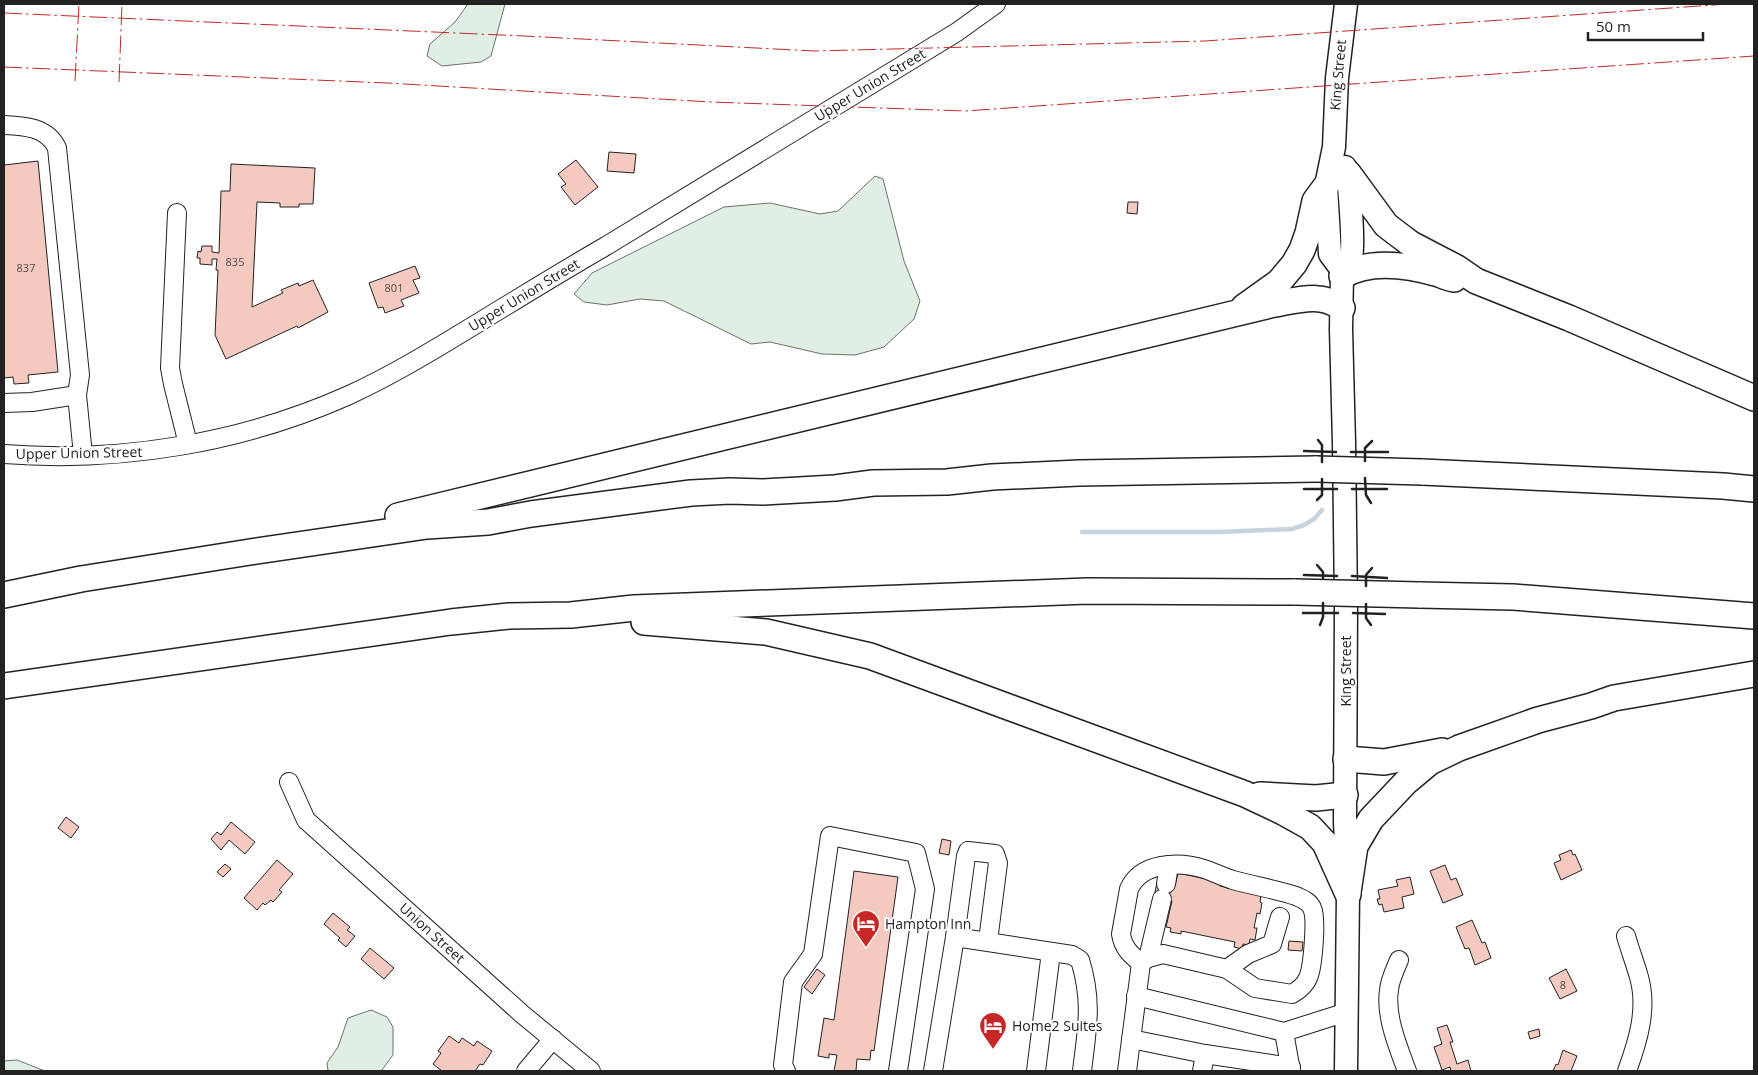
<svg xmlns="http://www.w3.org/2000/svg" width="1758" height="1075" font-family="'Open Sans',sans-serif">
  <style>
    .green { fill: #e0efe3; stroke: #6f6f6f }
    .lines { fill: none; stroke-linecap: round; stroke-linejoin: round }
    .stream { stroke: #c7d3dd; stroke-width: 4.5 }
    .building { fill: #f3c9c0; stroke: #222 }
    .minor-casing { stroke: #222; stroke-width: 20 }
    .major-casing { stroke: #222; stroke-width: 25 }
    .highway-casing { stroke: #222; stroke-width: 28 }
    .minor { stroke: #fff; stroke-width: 18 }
    .major { stroke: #fff; stroke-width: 22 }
    .highway { stroke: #fff; stroke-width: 25 }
    .highway-bridge-casing { stroke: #222; stroke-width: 28; stroke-linecap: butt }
    .highway-bridge { stroke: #fff; stroke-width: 25 }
    .wall { stroke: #222; stroke-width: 2.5 }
    .power { stroke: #c62828; stroke-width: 1; stroke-dasharray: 18 4 2.5 4; stroke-linecap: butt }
    .labels { text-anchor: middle; stroke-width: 4; stroke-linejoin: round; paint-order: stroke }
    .number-label { font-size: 11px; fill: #564c4a }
    .street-label { font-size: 14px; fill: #222; stroke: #fff }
    .poi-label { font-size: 14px; fill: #222; stroke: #fff; text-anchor: start }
  </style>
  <rect width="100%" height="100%" fill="#fff"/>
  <g class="green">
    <polygon points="468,4 505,4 491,56 481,62 442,66 427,56 430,44 455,22"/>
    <polygon points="875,176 883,179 904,261 920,301 914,319 884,347 855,355 822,354 770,342 751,344 664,301 640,299 607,305 584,302 574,294 592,273 724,207 770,203 820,214 838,211"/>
    <polygon points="371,1010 387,1017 393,1027 393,1055 382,1070 380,1071 328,1071 327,1063 338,1047 348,1018"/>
    <polygon points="17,1060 45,1071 4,1071 4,1061"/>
  </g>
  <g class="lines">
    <polyline class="stream" points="1082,532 1219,532 1292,529 1304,525 1314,519 1322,510"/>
  </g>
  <g class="building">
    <polygon points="609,152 636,154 634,173 607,171"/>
    <polygon points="576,160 598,187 575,205 561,187 566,184 558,174"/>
    <polygon points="38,161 58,372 28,375 29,383 14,384 13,377 4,378 4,165"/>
    <polygon points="231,164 315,168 313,204 299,204 299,207 280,207 280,203 257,202 252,307 283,293 281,290 298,283 299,286 313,280 328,312 298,328 297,326 226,359 215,335 218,270 216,270 217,259 212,259 212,265 200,264 200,258 197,258 198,251 201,252 202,246 212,246 212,252 219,253 221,191 230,191"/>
    <polygon points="1128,202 1138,202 1137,214 1127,213"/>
    <polygon points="415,266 420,278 413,280 419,293 401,300 404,306 385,313 383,307 378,308 369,283"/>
    <polygon points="66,817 79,827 71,838 58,828"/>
    <polygon points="231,822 255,842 245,854 229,840 221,850 211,839 217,832 221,835"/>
    <polygon points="942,839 951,841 949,855 939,853"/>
    <polygon points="1571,850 1573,855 1575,854 1582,870 1561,880 1554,863 1561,860 1559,855"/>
    <polygon points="277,860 293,874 279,890 282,892 273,902 271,900 265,905 263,903 257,910 244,898"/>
    <polygon points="225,864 231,869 223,877 217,872"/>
    <polygon points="1445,865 1451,880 1456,878 1463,895 1443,903 1430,871"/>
    <polygon points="854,871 898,877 874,1051 871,1050 870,1060 857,1059 856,1071 834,1071 837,1055 829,1054 829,1058 818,1056 824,1018 834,1020"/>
    <polygon points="1178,873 1221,882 1220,886 1261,895 1260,902 1262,903 1260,914 1257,913 1254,928 1257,928 1255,940 1250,939 1249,945 1243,944 1242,949 1234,947 1235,942 1181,931 1181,934 1170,932 1171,928 1166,927 1172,901 1154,897 1157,882 1175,886"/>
    <polygon points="1410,877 1414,894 1402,897 1404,908 1384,912 1382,904 1379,905 1377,899 1380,899 1378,890 1398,886 1396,880"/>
    <polygon points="333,913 350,927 347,930 355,936 346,947 338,940 340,938 324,924"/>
    <polygon points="1472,920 1482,943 1485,942 1491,958 1475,965 1469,948 1465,949 1456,927"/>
    <polygon points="1289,941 1303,942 1302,951 1288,950"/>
    <polygon points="370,948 394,968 384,979 361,959"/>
    <polygon points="817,969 825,975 812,994 804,987"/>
    <polygon points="1566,969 1577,991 1560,999 1549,978"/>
    <polygon points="1447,1025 1453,1042 1450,1042 1457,1064 1468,1060 1471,1071 1451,1071 1450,1067 1442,1070 1434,1047 1442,1044 1437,1028"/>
    <polygon points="1539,1029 1540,1036 1530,1039 1528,1032"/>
    <polygon points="449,1036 459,1043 462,1038 474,1046 477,1041 492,1051 483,1065 480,1064 475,1071 442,1071 433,1064 441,1053 438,1051"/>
    <polygon points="1563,1050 1577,1056 1571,1071 1573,1071 1553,1071 1556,1064 1558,1065"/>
  </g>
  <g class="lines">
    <defs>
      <g id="minor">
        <path d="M4 125C25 126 47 127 57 148L80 375 77 395 83 455"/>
        <polyline points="177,213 170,368 173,384 188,444"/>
        <polyline points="4,403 32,402 77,395"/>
        <path d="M4 454C120 463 241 443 347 396 391 376 432 351 473 326 517 299 561 272 606 246 723 175 840 104 957 32L996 4"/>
        <polyline points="289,782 306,820 522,1014 591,1071"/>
        <polyline points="1166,884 1169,865"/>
        <path d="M1626 936C1630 950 1635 963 1639 977 1648 1009 1638 1041 1627 1071"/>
        <polyline points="955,937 966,856 968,851 995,854 998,863 988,941"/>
        <polyline points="1148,958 1162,899"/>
        <path d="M1399 960C1395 970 1390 979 1389 990 1385 1016 1398 1047 1407 1071"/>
        <polyline points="1227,969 1248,954 1272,944 1280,917"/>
        <polyline points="1136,996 1284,1032 1347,1012"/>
        <polyline points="1284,1032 1291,1071"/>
        <polyline points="1131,1039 1205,1054"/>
        <polyline points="526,1071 553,1039"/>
        <polyline points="786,1071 783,1065 793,982 813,954 830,836 916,853 925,889 898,1071"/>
        <path d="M933 1071 955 937 1072 955 1080 960C1093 1002 1087 1029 1082 1071"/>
        <polyline points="1036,1071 1051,952"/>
        <path d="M1127 1071 1141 963 1148 958 1163 954 1227 969 1255 988 1292 994C1299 990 1305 985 1308 978 1313 967 1317 918 1312 908 1309 901 1302 899 1296 896 1275 889 1254 886 1233 880 1223 877 1214 872 1204 869 1179 861 1141 862 1129 889L1121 934C1123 948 1131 955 1141 963"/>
        <polyline points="1202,1071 1205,1054 1291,1067"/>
      </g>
      <g id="major">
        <polyline points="1346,4 1337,78 1334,147 1326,186 1330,254 1342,270 1342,276 1341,329 1344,443 1346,604 1345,821 1348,894 1346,1071"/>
        <path d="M1342 270C1345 266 1349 261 1351 257 1354 247 1350 177 1345 167"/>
      </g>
      <g id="highway">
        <polyline points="1348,173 1386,225 1399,235 1411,244 1457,268 1476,281 1569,318 1754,398"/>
        <path d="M1342 276C1370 259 1408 265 1439 274 1444 276 1448 278 1454 279"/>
        <polyline points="1244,307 1279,282 1294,264 1302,250 1308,233 1315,201 1326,186"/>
        <polyline points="1422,472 1723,486 1754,489"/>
        <path d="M398 516 1270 305C1295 301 1320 291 1342 308"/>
        <polyline points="4,595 81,579 250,552 427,526 488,522 531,514 691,493 730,491 763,492 835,488 873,483 947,482 992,477 1079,473 1316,469"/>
        <polyline points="1419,595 1513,597 1754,616"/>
        <polyline points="644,622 766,632 870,656 1245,794 1283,812 1310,827 1325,843 1348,894"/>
        <polyline points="4,686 451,622 509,616 571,615 634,608 1087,591 1295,592"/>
        <polyline points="1346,759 1384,762 1442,751"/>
        <polyline points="1260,795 1316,798 1345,795"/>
        <polyline points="1348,892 1355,846 1371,819 1406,782 1430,762 1459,748 1538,720 1591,706 1614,698 1754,674"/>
      </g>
    </defs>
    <use href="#minor" class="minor-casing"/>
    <use href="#major" class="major-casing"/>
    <use href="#highway" class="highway-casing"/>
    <use href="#minor" class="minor"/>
    <use href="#major" class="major"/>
    <use href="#highway" class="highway"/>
    <defs>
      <g id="highway-bridge">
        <polyline points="1316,469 1422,472"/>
        <polyline points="1295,592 1419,595"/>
      </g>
    </defs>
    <use href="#highway-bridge" class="highway-bridge-casing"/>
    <use href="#highway-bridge" class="highway-bridge"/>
    <g class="wall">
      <polyline points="1318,440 1322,445 1322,462"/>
      <polyline points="1304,451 1336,452"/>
      <polyline points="1351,452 1388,452"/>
      <polyline points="1365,461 1365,448 1372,441"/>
      <polyline points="1365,478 1366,495 1371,503"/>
      <polyline points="1304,489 1337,489"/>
      <polyline points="1352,489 1387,489"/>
      <polyline points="1317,500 1322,495 1322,479"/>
      <polyline points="1317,565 1323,572 1323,578"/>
      <polyline points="1304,575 1337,576"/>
      <polyline points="1352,576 1387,578"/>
      <polyline points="1366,586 1366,575 1372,568"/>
      <polyline points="1366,604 1366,618 1371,625"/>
      <polyline points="1303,613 1338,613"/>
      <polyline points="1353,613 1385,614"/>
      <polyline points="1320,625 1323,617 1323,603"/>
    </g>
    <g class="power">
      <polyline points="4,13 524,36 814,51 1205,41 1727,4"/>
      <polyline points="4,67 387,83 711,102 965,111 1754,56"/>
      <polyline points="75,81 79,4"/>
      <polyline points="119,82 122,4"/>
    </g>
  </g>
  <defs>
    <symbol id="hotel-pin" viewBox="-11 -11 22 30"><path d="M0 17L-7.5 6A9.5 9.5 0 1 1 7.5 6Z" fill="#c62828" stroke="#fff"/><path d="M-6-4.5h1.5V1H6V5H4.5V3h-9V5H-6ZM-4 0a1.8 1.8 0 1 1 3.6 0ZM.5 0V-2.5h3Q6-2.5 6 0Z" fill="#fff"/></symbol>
  </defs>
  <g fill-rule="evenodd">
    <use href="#hotel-pin" x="850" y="908" width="32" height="43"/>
    <use href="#hotel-pin" x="977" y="1010" width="32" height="43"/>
  </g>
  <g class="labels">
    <g class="number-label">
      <text x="235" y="266">835</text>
      <text x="26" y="272">837</text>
      <text x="394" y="292">801</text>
      <text x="1563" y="989">8</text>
    </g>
    <g class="street-label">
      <text transform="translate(1338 75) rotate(-85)" y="5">King Street</text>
      <text transform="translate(870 85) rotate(-31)" y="5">Upper Union Street</text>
      <text transform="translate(524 295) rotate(-31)" y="5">Upper Union Street</text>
      <text transform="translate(79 453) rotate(-1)" y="5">Upper Union Street</text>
      <text transform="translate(1346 671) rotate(-90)" y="5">King Street</text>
      <text transform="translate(432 933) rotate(42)" y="5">Union Street</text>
    </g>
    <g class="poi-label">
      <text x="885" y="929">Hampton Inn</text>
      <text x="1012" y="1031">Home2 Suites</text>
    </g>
  </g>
  <rect width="1758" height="1075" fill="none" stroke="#222222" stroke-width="10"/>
  <path d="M1588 32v8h115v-8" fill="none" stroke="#222222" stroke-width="2.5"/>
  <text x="1596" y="32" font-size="15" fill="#222222" stroke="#ffffff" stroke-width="4" paint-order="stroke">50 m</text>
</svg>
